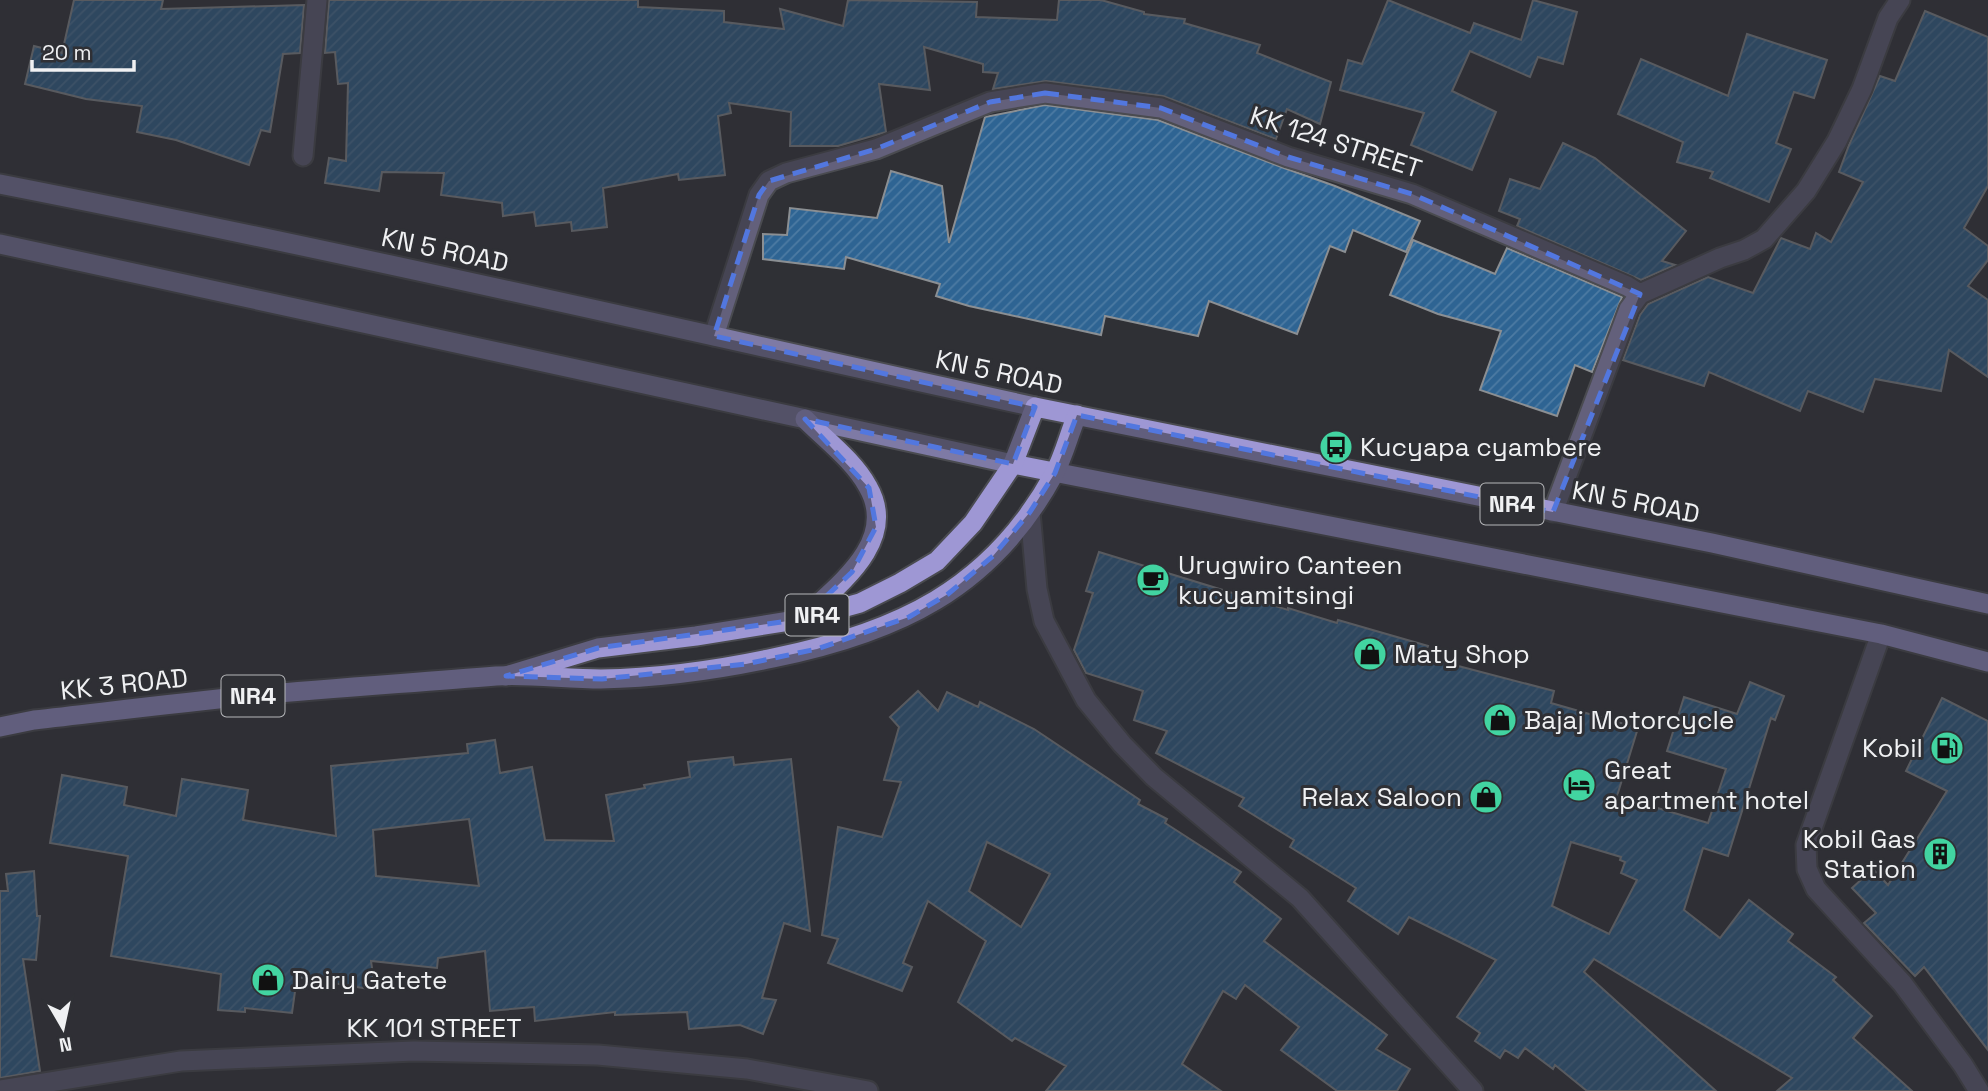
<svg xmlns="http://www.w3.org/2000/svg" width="1988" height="1091" font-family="'Space Grotesk',sans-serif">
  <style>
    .building { fill: url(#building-hatch); stroke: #8b8f93; stroke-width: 2; fill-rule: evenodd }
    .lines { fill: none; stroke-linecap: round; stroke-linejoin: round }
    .minor-casing { stroke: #4a4b50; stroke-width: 23 }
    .secondary-casing { stroke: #4a4b50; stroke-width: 23 }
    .trunk-casing { stroke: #4a4b50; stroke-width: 23 }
    .minor { stroke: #63607b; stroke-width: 19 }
    .secondary { stroke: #7e7aa5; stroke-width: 19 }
    .trunk { stroke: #9e97d4; stroke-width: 19 }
    .marked { fill: none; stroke: #5277df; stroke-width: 5; stroke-dasharray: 14 9; stroke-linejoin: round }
    .labels { text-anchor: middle; stroke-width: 6; stroke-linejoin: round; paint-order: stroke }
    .shield { fill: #2f3035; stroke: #b6b7ba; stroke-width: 2 }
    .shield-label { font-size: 24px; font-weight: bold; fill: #f0f1f3 }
    .street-label { font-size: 26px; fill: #f0f1f3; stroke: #2f3035 }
    .poi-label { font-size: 26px; fill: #f0f1f3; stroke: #2f3035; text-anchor: start }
  </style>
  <defs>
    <pattern id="building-hatch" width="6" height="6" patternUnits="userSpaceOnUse" patternTransform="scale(1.75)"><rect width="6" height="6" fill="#2e6493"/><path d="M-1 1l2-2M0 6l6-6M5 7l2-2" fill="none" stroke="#4d7ba3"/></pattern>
  </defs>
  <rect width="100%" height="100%" fill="#2f3035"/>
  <g class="building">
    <polygon points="74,0 163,0 161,9 304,5 300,53 283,54 270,132 261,130 249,165 176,140 137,132 142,106 86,99 25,84 34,46 62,53"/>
    <polygon points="329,0 638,0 638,7 724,11 724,22 784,29 780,9 843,26 848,0 977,2 976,17 1057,20 1059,0 1101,0 1144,12 1144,14 1185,19 1184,23 1260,45 1257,53 1331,82 1320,124 1287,109 1276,139 1163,96 1046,81 993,89 998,73 983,72 983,64 924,47 930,90 879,84 886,132 838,146 790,146 791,112 729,103 731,113 718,116 725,175 679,180 678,174 603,188 607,227 572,231 571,222 536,226 534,212 503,216 502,203 441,195 444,173 382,172 379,191 325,183 329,158 346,161 348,83 338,84 335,52 325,53"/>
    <polygon points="1388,0 1470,33 1474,23 1521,40 1533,0 1577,12 1563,64 1538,57 1530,77 1470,51 1452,91 1496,112 1472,170 1411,145 1424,113 1340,90 1348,60 1362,64"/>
    <polygon points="1925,11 1988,37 1988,186 1964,228 1988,246 1988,260 1968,286 1988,300 1988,377 1949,350 1941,391 1875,379 1863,412 1808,391 1800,411 1709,372 1704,386 1623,360 1640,315 1648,304 1708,277 1753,293 1781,238 1810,249 1816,233 1831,242 1863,182 1839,172 1849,145 1880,76 1895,81"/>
    <polygon points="1747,34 1827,60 1814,98 1794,92 1776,143 1791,149 1769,202 1710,178 1713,172 1677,162 1683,142 1618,114 1641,59 1728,96"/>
    <polygon points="1045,105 1158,120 1284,168 1335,186 1420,221 1406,252 1353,230 1345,252 1330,246 1297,334 1209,301 1198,336 1105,316 1101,335 969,306 936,296 940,284 846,257 844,269 763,259 763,234 787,235 790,208 877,218 891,171 942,186 949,243 985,117"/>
    <polygon points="1563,143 1595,158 1686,231 1662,261 1675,265 1641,280 1517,226 1520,219 1499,211 1510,179 1540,189"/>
    <polygon points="1413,240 1495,274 1507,248 1622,297 1592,372 1575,365 1557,416 1480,390 1501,331 1438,314 1390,295"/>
    <path d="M1099 552 1288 610V608L1337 623 1338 620 1428 646 1424 657 1554 691 1551 703 1638 728 1617 796 1708 823 1726 769 1667 751 1684 697 1737 714 1750 682 1784 696 1775 720 1771 718 1728 856 1703 848 1684 910 1720 938 1749 900 1793 934 1788 941 1836 977 1833 980 1872 1016 1853 1038 1912 1091H1777L1792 1078 1594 959 1584 972 1716 1091H1587L1555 1065 1553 1069 1525 1048 1518 1058 1505 1050 1500 1058 1475 1041 1480 1033 1457 1017 1496 960 1409 917 1398 934 1348 901 1356 888 1290 847 1294 840 1239 806 1244 798 1156 753 1167 731 1134 720 1143 691 1086 673 1074 650 1093 593 1086 591ZM1571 842 1621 857 1620 860 1625 862 1621 873 1637 880 1609 934 1552 906Z"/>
    <path d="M918 691 938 711 947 692 978 707 980 702 1034 729 1140 800 1138 804 1167 819 1165 823 1241 872 1234 882 1281 919 1264 941 1387 1035 1376 1049 1410 1069 1397 1091H1337L1281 1050 1299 1027 1245 985 1236 999 1223 991 1182 1064 1221 1091H1046L1066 1066 1015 1038 1012 1041 958 1002 986 941 928 901 903 963 912 967 902 991 828 963 838 939 822 935 838 827 882 837 901 782 884 780 899 727 890 717ZM987 842 1050 874 1021 927 969 891Z"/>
    <polygon points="1942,698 1988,721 1988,1050 1924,967 1915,976 1864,923 1876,913 1852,888 1873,869 1888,885 1947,791 1906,771"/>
    <path d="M495 740 500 773 532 767 545 840 614 841 606 795 645 788 644 785 690 777 688 762 733 757 734 765 791 759 810 931 784 923 762 998 776 1000 763 1034 740 1025 689 1029 687 1012 615 1015V1012L535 1021 534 1007 490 1011 485 951 438 958 437 968 371 961 375 990 297 977 292 1013 245 1008V1012L218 1010 221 974 111 956 128 856 50 843 62 775 127 787 124 805 176 816 182 779 248 790 243 820 336 836 331 766 468 753 467 744ZM469 819 479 886 376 876 373 830Z"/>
    <polygon points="34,871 37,916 40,916 36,960 23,959 40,1071 0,1078 0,891 8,891 6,874"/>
  </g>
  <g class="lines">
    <defs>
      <g id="minor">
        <polyline points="303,156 317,0"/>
        <polyline points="714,336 759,195 769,181 786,173 876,149 990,102 1045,93 1161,108 1288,157 1412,194 1627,286 1640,294 1720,258 1744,250 1764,239 1806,191 1837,141 1862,89 1888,18 1900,0"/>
        <polyline points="1030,512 1037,589 1044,621 1086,700 1122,744 1154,777 1300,898 1473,1091"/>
        <polyline points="1553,512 1629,309 1640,294"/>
        <polyline points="1881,634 1806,845 1807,869 1816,889 1902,983 1963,1065 1979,1091"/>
        <polyline points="0,1090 181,1061 414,1051 598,1055 747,1069 868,1091"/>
      </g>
      <g id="secondary">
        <path d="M0 184C347 252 691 332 1035 407"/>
        <polyline points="0,244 1013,464"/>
      </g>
      <g id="trunk">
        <polyline points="1013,464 1881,634 1988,662"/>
        <path d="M804 617C838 585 899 541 868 487 854 461 826 440 805 419"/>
        <polyline points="506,676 598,648 696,636 802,619 860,603 900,583 937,561 973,523 1013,464 1035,407 1712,543 1988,604"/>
        <path d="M0 727 34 720C105 712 176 703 248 696 330 688 413 683 496 676 531 674 566 679 601 679 658 678 717 670 773 658 896 633 991 590 1054 474 1064 456 1069 434 1077 415"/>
      </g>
    </defs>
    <use href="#minor" class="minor-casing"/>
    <use href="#secondary" class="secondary-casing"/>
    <use href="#trunk" class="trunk-casing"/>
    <use href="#minor" class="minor"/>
    <use href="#secondary" class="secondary"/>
    <use href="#trunk" class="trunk"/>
  </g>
  <path d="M0 0H1988V1091H0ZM1045 93 1161 108 1288 157 1412 194 1640 294 1553 512 1077 415 1055 473 1030 512 993 556 948 594 909 617 817 649 746 664 602 679 506 676 598 648 802 619 852 572 876 527 869 488 805 419 1013 464 1035 407 714 336 759 195 769 181 876 149 990 102Z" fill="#2f3035" fill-opacity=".55" fill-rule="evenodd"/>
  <path class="marked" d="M1045 93 1161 108 1288 157 1412 194 1640 294 1553 512 1077 415 1055 473 1030 512 993 556 948 594 909 617 817 649 746 664 602 679 506 676 598 648 802 619 852 572 876 527 869 488 805 419 1013 464 1035 407 714 336 759 195 769 181 876 149 990 102Z"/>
  <defs>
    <symbol id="bus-disc" viewBox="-11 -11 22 22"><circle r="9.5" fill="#42d4a1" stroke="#2f3035"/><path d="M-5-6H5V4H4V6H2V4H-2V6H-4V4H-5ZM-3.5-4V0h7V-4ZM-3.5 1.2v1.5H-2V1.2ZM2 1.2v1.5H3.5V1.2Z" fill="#111"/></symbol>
    <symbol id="cafe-disc" viewBox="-11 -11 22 22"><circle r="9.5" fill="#42d4a1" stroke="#2f3035"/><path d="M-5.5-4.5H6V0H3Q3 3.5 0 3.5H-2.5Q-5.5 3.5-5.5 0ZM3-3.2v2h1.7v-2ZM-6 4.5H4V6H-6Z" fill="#111"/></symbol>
    <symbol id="shop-disc" viewBox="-11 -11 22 22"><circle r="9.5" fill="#42d4a1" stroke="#2f3035"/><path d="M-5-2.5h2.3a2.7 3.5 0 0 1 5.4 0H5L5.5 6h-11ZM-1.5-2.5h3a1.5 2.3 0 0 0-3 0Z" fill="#111"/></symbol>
    <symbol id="fuel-disc" viewBox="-11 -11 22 22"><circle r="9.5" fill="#42d4a1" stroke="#2f3035"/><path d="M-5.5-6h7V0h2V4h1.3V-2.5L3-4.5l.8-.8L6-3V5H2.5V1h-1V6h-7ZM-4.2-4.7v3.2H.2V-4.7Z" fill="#111"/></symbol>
    <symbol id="hotel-disc" viewBox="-11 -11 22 22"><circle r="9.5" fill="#42d4a1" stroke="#2f3035"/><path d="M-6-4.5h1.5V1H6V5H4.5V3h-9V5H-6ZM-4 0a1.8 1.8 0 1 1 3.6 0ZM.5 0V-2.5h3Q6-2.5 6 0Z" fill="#111"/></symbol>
    <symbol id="building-disc" viewBox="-11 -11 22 22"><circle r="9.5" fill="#42d4a1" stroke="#2f3035"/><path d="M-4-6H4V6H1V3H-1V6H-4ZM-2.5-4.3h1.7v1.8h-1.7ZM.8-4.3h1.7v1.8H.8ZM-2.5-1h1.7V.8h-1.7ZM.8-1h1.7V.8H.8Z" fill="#111"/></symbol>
  </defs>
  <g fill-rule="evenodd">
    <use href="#bus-disc" x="1317" y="428" width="38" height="38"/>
    <use href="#cafe-disc" x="1134" y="561" width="38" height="38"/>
    <use href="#shop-disc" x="1351" y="635" width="38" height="38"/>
    <use href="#shop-disc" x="1481" y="701" width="38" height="38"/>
    <use href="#fuel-disc" x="1928" y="729" width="38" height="38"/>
    <use href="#hotel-disc" x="1560" y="766" width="38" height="38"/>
    <use href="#shop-disc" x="1467" y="778" width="38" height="38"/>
    <use href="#building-disc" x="1921" y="835" width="38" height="38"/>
    <use href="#shop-disc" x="249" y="961" width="38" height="38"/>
  </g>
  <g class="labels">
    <g class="shield">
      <rect x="1480.5" y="483.5" width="63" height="41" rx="5"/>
      <rect x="785.5" y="594.5" width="63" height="41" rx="5"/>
      <rect x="221.5" y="675.5" width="63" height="41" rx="5"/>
    </g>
    <g class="shield-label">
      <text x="1512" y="512">NR4</text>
      <text x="817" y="623">NR4</text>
      <text x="253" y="704">NR4</text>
    </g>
    <g class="street-label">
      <text transform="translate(1336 142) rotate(18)" y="9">KK 124 STREET</text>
      <text transform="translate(445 250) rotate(12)" y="9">KN 5 ROAD</text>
      <text transform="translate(999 372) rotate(12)" y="9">KN 5 ROAD</text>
      <text transform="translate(1636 502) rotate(11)" y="9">KN 5 ROAD</text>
      <text transform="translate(124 684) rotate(-6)" y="9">KK 3 ROAD</text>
      <text x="434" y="1037">KK 101 STREET</text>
    </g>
    <g class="poi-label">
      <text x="1360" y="456">Kucyapa cyambere</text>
      <text x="1178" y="574">Urugwiro Canteen<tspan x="1178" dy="30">kucyamitsingi</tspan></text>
      <text x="1394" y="663">Maty Shop</text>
      <text x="1524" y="729">Bajaj Motorcycle</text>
      <text x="1923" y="757" text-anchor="end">Kobil</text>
      <text x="1604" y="779">Great<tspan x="1604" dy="30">apartment hotel</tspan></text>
      <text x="1462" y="806" text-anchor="end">Relax Saloon</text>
      <text x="1916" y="848" text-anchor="end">Kobil Gas<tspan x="1916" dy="30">Station</tspan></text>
      <text x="292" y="989">Dairy Gatete</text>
    </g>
  </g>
  <g transform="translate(63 1028) rotate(171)" stroke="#2f3035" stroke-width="5" paint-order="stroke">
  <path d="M0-5L12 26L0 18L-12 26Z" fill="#f0f1f3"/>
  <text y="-10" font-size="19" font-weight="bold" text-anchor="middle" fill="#f0f1f3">N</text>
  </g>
  <path d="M32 60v10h102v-10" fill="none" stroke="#f0f1f3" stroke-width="3.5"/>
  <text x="42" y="60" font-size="21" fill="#f0f1f3" stroke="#2f3035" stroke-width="5" paint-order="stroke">20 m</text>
</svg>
